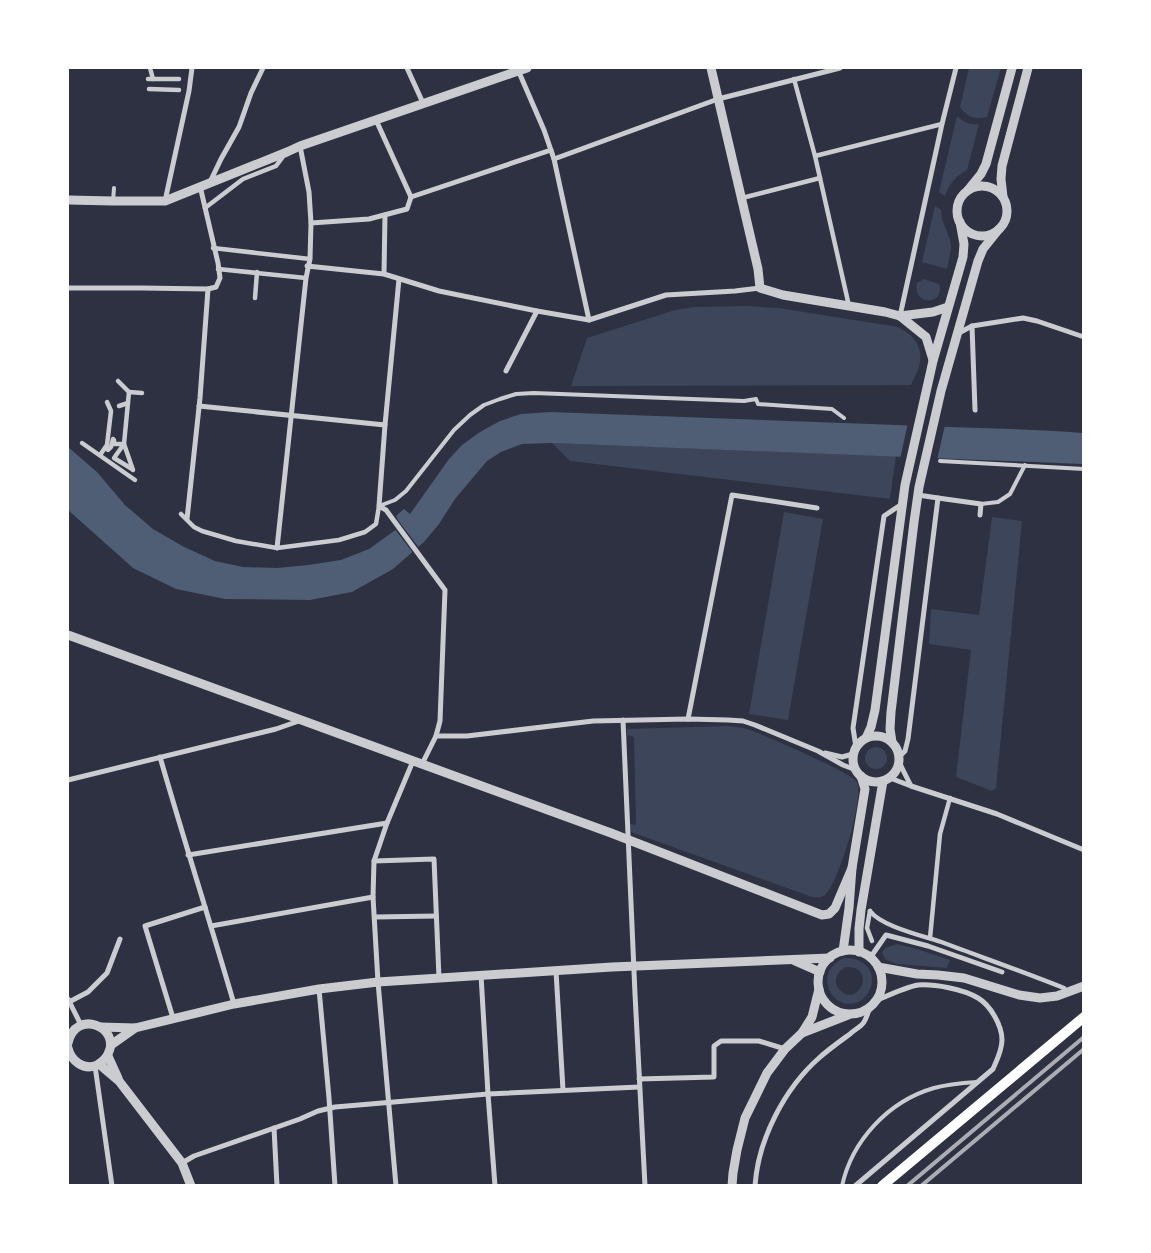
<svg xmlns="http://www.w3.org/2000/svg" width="1151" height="1253" font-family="Quicksand,sans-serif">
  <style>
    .green { fill: #3c4559; fill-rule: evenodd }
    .water { fill: #4f5d75 }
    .pier { fill: #2d3142 }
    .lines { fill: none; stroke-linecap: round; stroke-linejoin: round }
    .service { stroke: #caccd0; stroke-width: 4 }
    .pedestrian { stroke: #caccd0; stroke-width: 4.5 }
    .minor { stroke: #caccd0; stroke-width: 5 }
    .tertiary { stroke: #caccd0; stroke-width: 9 }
    .secondary { stroke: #fff; stroke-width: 10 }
    .rail { stroke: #abadb3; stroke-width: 4 }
  </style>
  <rect width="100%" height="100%" fill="#2d3142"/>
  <g class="green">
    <path d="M969 68H1001L987 117C975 120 967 117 960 107Z"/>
    <path d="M957 116C963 122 970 125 979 124L967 170C956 176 949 184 945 196L939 192Z"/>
    <polygon points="935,206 941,210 942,219 950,240 951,245 951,250 947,269 922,262"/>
    <path d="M924 279 939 284C946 305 912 307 917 283Z"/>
    <path d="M748 306 779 308 898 327C912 334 923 346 920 362 919 370 914 378 911 385L571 386 587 338 675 310 695 307Z"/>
    <polygon points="552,443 896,456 890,499 570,461"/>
    <polygon points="784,512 823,519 788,720 749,714"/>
    <polygon points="992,517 1022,521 996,788 992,791 956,777 971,650 929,644 931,609 979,615"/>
    <path d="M728 726C734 727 741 727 747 729 761 733 852 773 857 782 865 797 838 883 826 894 822 898 817 898 812 897L631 832 630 824 636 825 634 737 627 735V729Z"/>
    <circle cx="876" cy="758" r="11"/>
    <polygon points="897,944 920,950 950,960 947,968 897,964 886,960 882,953 885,948"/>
    <path d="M844 958C862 957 878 970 870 989 868 994 865 998 860 1001 834 1015 810 973 844 958ZM846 967C878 966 858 1009 840 990 832 982 837 971 846 967Z"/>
  </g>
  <path class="water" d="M550 412 897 425C959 428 1022 428 1083 433V464L552 443 522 444 501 452 487 461 455 499 439 524 424 542 393 569 352 592 310 600 225 599 176 589 133 568 68 510V447L97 472 125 505 153 529 184 547 215 561 243 567 277 568 308 565 341 560 369 549 401 526 396 516 404 509 410 514 449 459 462 445 480 432 500 421 521 414Z"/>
  <g class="pier">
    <polygon points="908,423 945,425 937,460 900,459"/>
    <polygon points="394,515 420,549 414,554 394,528 398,525"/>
  </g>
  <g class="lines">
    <g class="service">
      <polyline points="113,201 114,188"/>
      <polyline points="940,461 1084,469"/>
      <polyline points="981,504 998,502 1010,494 1025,465"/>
      <polyline points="379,506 395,500 406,491 454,430 470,415 484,405 500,399 516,394 534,393 744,401 756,399 758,404 832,409 844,418"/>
      <path d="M842 1186C852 1140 889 1101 934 1088 948 1084 962 1083 977 1082"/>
    </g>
    <g class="pedestrian">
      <polyline points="150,68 153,79"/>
      <polyline points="148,79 179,79"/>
      <polyline points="794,79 815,156 849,306"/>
      <polyline points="149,89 179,90"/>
      <polyline points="815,156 942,124"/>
      <polyline points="742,198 820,178"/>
      <polyline points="205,208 243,179 276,166 285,154"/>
      <polyline points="213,248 310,259"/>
      <polyline points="218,269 306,278"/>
      <polyline points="255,298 257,272"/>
      <polyline points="118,381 129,392"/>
      <polyline points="119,406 128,403"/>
      <polyline points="82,443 135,480"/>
      <polyline points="124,444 114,458 132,469"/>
      <polyline points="105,448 108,450 111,447 113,439 114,440 114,444 124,444"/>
      <polyline points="100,455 107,445 111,411 107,402"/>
      <polyline points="133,470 124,444 129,392 142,393"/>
      <polyline points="181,514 194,527 202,531 236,541 277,548 339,540 365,532 376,524 379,506"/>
      <path d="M870 911C882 927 924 936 944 943 984 958 1024 972 1064 988"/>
      <polyline points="870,911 867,928 872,941"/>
      <polyline points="930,938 940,834 950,798"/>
    </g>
    <g class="minor">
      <polyline points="407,68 423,103"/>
      <polyline points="518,70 544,130 554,159 589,320"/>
      <polyline points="376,120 411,197"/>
      <polyline points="554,159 718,99 840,68"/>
      <polyline points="210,182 221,159 239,127 251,93 263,68"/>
      <polyline points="411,197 551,150"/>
      <polyline points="165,201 189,91 192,68"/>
      <polyline points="311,223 369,219 407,209 411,197"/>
      <polyline points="307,266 384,274 439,291 537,311 589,320 666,295 735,291 760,288"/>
      <polyline points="384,274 385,215"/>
      <polyline points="399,279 385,425 379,506 386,510 445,590 440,721 436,736 422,764"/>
      <polyline points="68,288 141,288 208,289 216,287 220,278 218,263 200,186"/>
      <polyline points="900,316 942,124 956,68"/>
      <polyline points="972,326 975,410"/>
      <polyline points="957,334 972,326 1023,318 1037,321 1084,337"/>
      <polyline points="506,371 537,311"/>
      <polyline points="199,406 385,425"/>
      <polyline points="938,498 981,504 980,515"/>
      <polyline points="187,519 200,398 208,289"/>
      <polyline points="277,548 306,278 310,259 311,223 309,192 300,146"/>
      <polyline points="688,719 732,495 817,508"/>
      <polyline points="623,720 635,994 645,1186"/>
      <polyline points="436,736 467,736 593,721 688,719 728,720 743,721 755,725 818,751 843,765 856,770"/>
      <polyline points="856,747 853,728 884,516 902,504"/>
      <polyline points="825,753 842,757 853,754"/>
      <path d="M160 757C184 840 210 922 234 1004"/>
      <polyline points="899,757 905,751 908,739 938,498 918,495"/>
      <polyline points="899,762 911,786"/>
      <polyline points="890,778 911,786 997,814 1084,850"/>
      <polyline points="68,780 276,729 299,721"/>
      <polyline points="188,855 387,823"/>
      <polyline points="374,861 434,859 439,978"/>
      <polyline points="375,917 436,916"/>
      <polyline points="211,926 373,897"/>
      <polyline points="870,958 886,935 928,946 1002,972"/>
      <polyline points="556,971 563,1090"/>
      <polyline points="481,975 488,1094 495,1186"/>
      <polyline points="319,989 329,1098 335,1186"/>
      <polyline points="68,999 81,1025"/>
      <polyline points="69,1002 88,992 107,973 120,939"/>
      <polyline points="173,1018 145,926 205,907"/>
      <polyline points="95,1066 112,1186"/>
      <polyline points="639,1079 714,1077 714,1046 721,1041 759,1041 785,1049"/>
      <polyline points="274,1128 277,1186"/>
      <polyline points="182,1163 194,1156 300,1119 318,1111 335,1107 488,1094 639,1087"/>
      <polyline points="396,1186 378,982 373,897 374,861 387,823 413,761"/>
      <path d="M755 1186C758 1139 785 1088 819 1058 829 1049 839 1042 850 1034 854 1030 861 1027 864 1022 867 1017 868 1012 870 1007"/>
      <path d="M855 1186 993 1069C997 1060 1002 1050 1002 1040 1002 1025 990 1005 978 998 963 989 935 984 918 985 906 987 887 996 875 1001"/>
    </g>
    <g class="tertiary">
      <polyline points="711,68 758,269 760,288 783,295 885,312 900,316 933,312 948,307"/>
      <circle cx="982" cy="211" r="25"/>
      <polyline points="968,190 981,174 986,164 1012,68"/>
      <polyline points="1003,197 1001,179 1002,166 1028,68"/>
      <polyline points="68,200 113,201 165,201 287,152 300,146 527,68"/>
      <polyline points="900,316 926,337 933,360"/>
      <polyline points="68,635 611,833 822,915 829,914 835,908 852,868"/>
      <circle cx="876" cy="759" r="23"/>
      <polyline points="866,738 871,727 875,710 905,485 933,361 963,257 964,244 960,222"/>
      <polyline points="892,742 890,729 891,712 914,522 919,487 941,391 978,261 983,249 999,229"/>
      <circle cx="850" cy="982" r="32"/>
      <polyline points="843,951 849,908 852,868 865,789 861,776"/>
      <polyline points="859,952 859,929 861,910 883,781"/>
      <polyline points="795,961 820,972"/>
      <polyline points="878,967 917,974 938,975 964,978 1019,995 1040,998 1057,996 1084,986"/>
      <polyline points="101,1027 135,1028 234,1004 319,989 378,982 612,967 830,958"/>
      <polyline points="802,1033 848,1015"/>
      <path d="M68 1043C75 1008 122 1027 108 1054 106 1059 102 1062 97 1065 84 1071 71 1061 68 1048"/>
      <polyline points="111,1045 135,1028"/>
      <polyline points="108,1056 118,1078"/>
      <polyline points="99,1064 119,1081 182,1163 191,1186"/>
      <polyline points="732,1186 733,1173 737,1150 745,1118 767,1073 785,1049 802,1033 812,1017 819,989"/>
    </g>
    <polyline class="secondary" points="882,1186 1084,1017"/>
    <g class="rail">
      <polyline points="907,1186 1084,1037"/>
      <polyline points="921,1186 1084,1049"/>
    </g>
  </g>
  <rect width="1151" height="1253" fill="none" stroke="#ffffff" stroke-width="138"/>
</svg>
